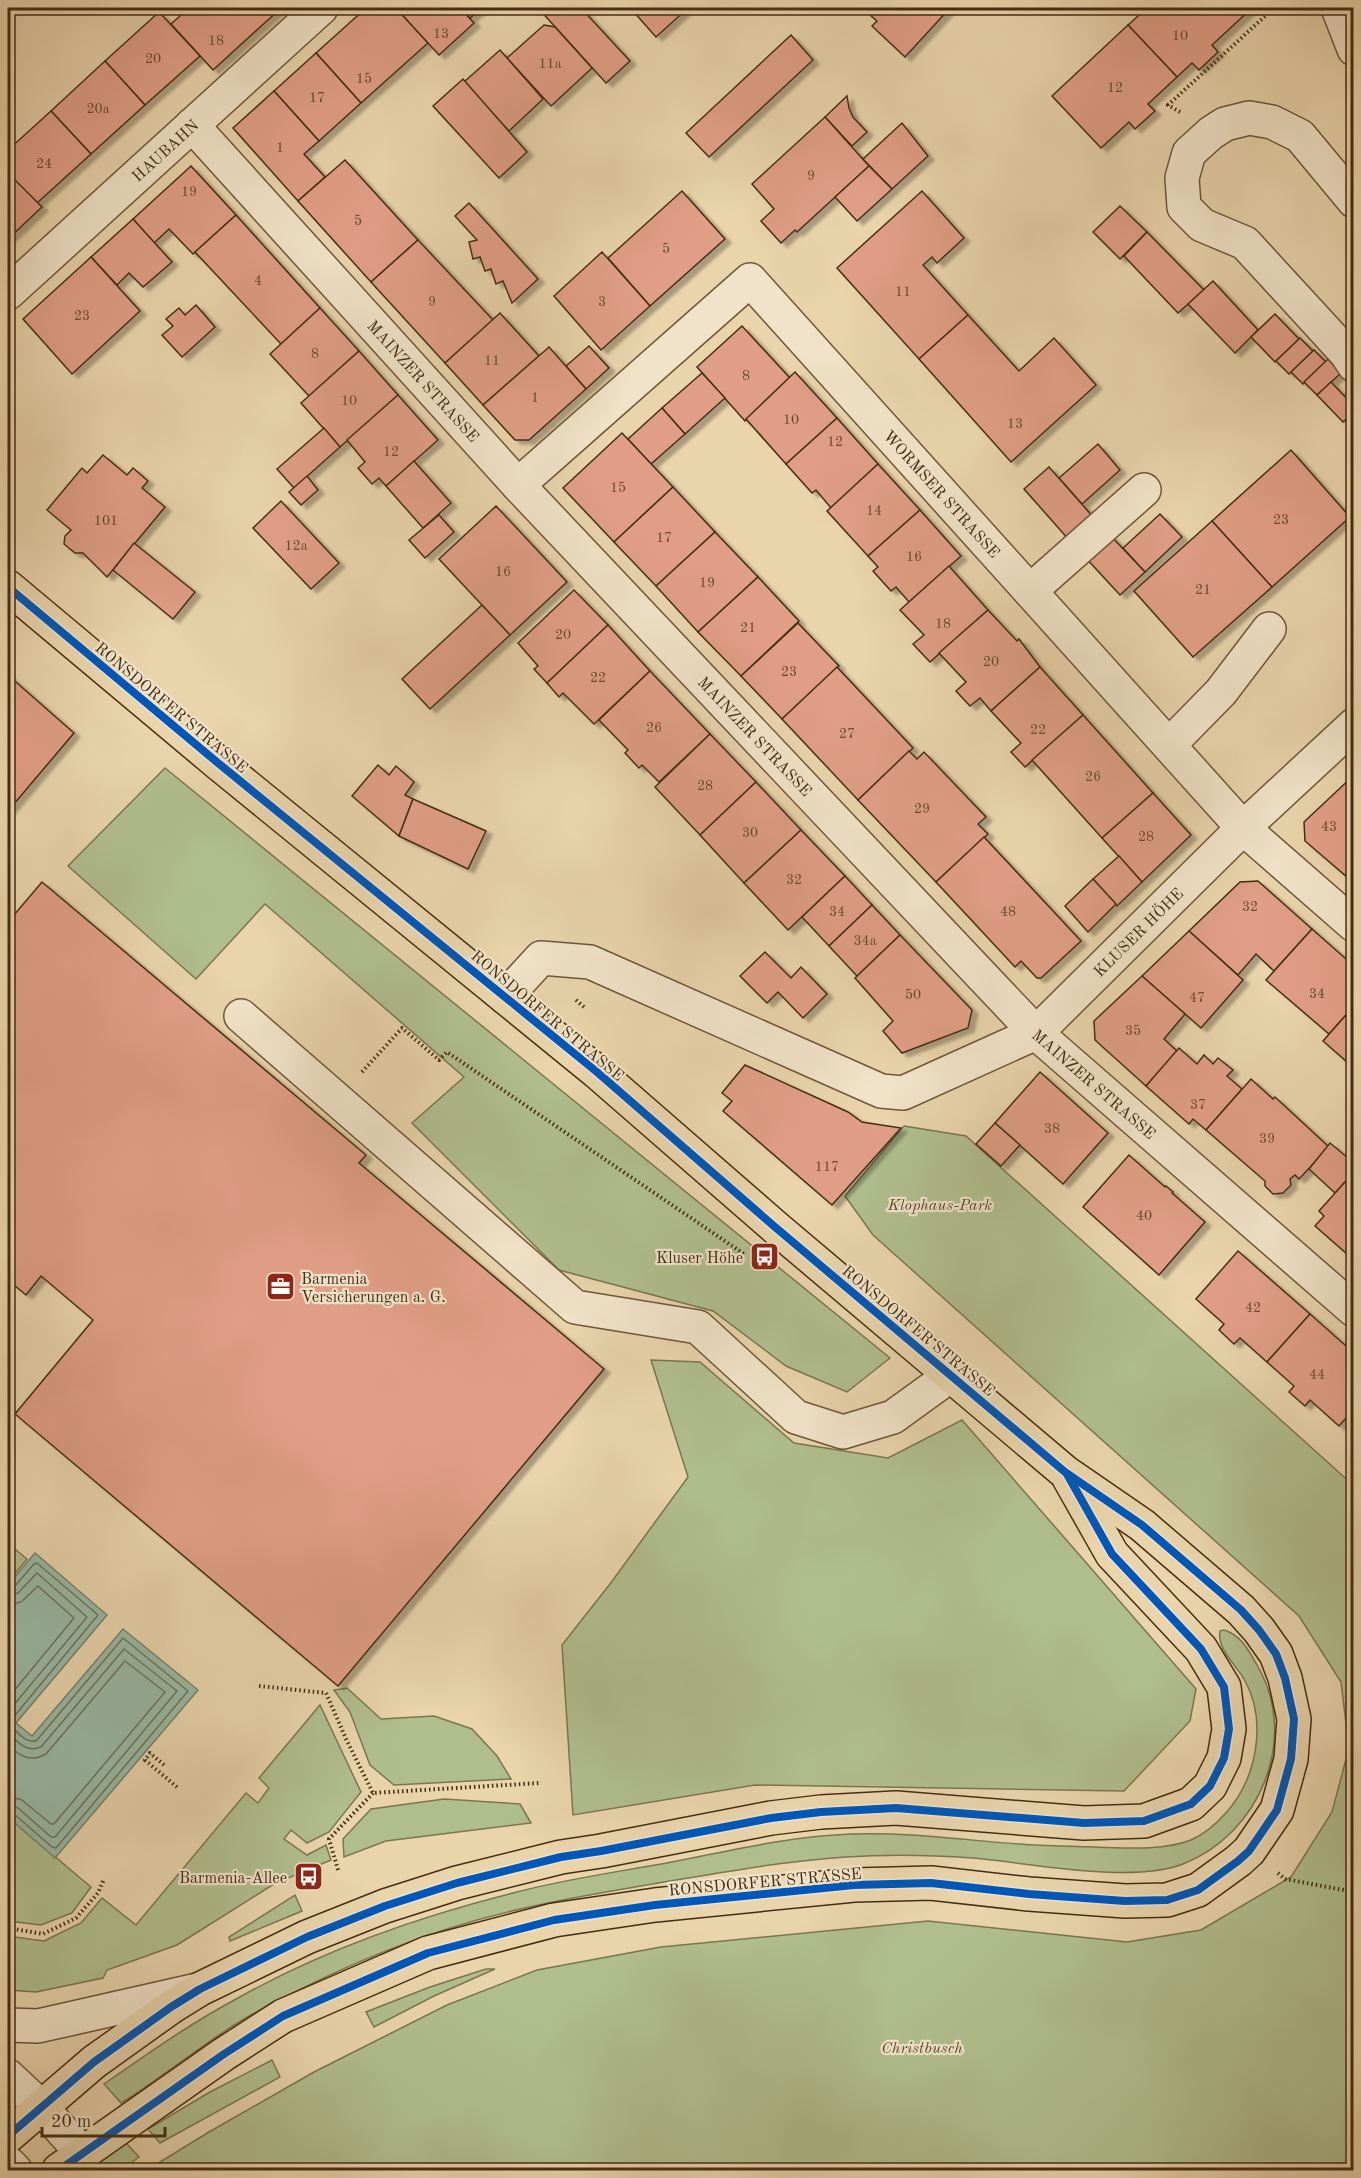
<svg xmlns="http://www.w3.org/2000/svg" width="1361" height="2178" font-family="'Old Standard TT',serif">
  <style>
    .green { fill: #b0be8e; stroke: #7a7650; stroke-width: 1.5 }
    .water { fill: #99b9a4; stroke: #77816a; stroke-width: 1.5 }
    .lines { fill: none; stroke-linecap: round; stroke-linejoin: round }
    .shore { stroke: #6e735b; stroke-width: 1.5 }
    .building { fill: #e09e86; stroke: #442d12; stroke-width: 1.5; filter: url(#shadow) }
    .minor-casing { stroke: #6d5738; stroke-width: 36 }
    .major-casing { stroke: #442d12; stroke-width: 36 }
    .path { stroke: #442d12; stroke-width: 4; stroke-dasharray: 1.5 3; stroke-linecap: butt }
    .minor { stroke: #f1e3c9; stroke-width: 33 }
    .major { stroke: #e9d4ac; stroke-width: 33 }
    .cycleway-casing { stroke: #f1e3c9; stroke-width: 11 }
    .cycleway { stroke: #0057b8; stroke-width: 8 }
    .labels { text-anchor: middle; stroke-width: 4.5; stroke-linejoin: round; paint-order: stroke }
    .number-label { font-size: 14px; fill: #6b492f }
    .street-label { font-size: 16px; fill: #442d12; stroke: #f1e3c9 }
    .park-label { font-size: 16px; font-style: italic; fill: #5a4a2b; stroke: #f1e3c9 }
    .poi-label { font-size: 16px; fill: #442d12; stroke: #f1e3c9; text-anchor: end }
  </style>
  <defs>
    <filter id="shadow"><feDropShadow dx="6" dy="4" stdDeviation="1.5" flood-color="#0004"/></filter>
  </defs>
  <rect width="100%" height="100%" fill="#e9d4ac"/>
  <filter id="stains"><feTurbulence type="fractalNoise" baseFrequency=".00333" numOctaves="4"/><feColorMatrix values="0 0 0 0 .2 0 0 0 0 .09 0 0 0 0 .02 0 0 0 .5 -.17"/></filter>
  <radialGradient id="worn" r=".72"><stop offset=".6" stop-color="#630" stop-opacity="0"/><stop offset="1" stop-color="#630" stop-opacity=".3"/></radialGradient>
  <g class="green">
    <polygon points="165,768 890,1358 847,1392 786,1366 713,1311 559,1270 412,1123 464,1077 265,904 196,979 68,866"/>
    <polygon points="904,1126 966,1136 1353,1485 1353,2170 147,2170 209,2132 314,2072 447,2005 537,1970 661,1947 928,1921 1127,1942 1201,1930 1291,1877 1332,1812 1349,1748 1341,1682 1299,1616 873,1235 845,1196"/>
    <polygon points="651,1360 700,1362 794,1443 888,1458 962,1420 1196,1689 1190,1721 1124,1791 755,1785 573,1815 562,1645 610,1584 688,1477"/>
    <polygon points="9,1544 27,1559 8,1582 8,1546"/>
    <path d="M1224 1630C1241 1635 1249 1651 1257 1665 1300 1738 1260 1834 1183 1864 1131 1884 1031 1863 973 1858 932 1855 888 1854 846 1857 785 1861 724 1872 664 1882 618 1890 571 1897 525 1908 433 1928 345 1964 262 2009 212 2035 169 2074 121 2103L104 2084C147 2054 191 2023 238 1998 325 1949 421 1916 517 1892 566 1879 617 1872 667 1863 728 1851 790 1836 852 1834 908 1832 963 1840 1019 1844 1044 1846 1070 1846 1095 1847 1126 1848 1162 1851 1191 1840 1204 1834 1215 1825 1224 1815 1257 1780 1268 1721 1244 1679 1235 1664 1217 1649 1220 1631Z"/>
    <polygon points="347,1688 381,1719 434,1716 472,1729 497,1756 511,1779 394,1785 370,1765 350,1712 334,1690"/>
    <polygon points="320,1705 361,1792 329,1832 307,1843 291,1830 284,1839 307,1855 326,1845 331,1860 274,1884 177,1945 107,1970 103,1978 36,1992 8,1990 8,1936 44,1941 81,1923 102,1898 136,1925 246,1793 258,1803 269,1788 259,1778"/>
    <polygon points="444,1799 520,1804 531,1823 386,1841 344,1857 343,1839 371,1809"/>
    <polygon points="8,1817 91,1887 72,1913 41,1925 8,1921"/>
    <polygon points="295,1895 302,1911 230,1941 229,1937"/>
    <polygon points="486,1969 495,1969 434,1996 374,2027 366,2012 430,1987"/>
    <polygon points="272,2060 280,2077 160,2143 148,2129 210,2092"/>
    <polygon points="126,2143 139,2157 122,2170 88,2170"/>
  </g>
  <polygon class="water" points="35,1553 107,1615 16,1723 32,1736 123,1629 198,1690 55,1858 8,1817 8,1585"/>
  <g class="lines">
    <g class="shore">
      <path d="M8 1588 14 1587 34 1564 37 1563 98 1615 12 1719V1727C19 1734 28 1745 37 1740L123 1638 188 1691 56 1848 52 1847 14 1814 8 1813"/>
      <polyline points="8,1596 18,1593 37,1573 87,1617 8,1712"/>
      <polyline points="8,1605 21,1602 38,1586 74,1618 8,1698"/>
      <path d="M8 1733C18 1742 26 1753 41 1747L124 1649 177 1691 55 1837H51L18 1808 8 1805"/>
      <path d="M8 1745C20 1756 30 1763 46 1754L125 1661 165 1692 54 1824H51L22 1800 8 1796"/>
    </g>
  </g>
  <g class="building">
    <polygon points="189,8 279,8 280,9 213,70 171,24"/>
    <polygon points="366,8 396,8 428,43 361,103 316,53"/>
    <polygon points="396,8 460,8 474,23 439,55"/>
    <polygon points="460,8 482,8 470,18"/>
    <polygon points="538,8 581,8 630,61 606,83"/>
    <polygon points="637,8 688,8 656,37 633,11"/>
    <polygon points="862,8 950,8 905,57 872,26 877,21"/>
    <polygon points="1147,8 1252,8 1212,45 1218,52 1199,70 1192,63 1177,77 1128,25"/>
    <polygon points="159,12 200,56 145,105 105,61"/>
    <polygon points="544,25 555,27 592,68 551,106 507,58"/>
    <polygon points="1128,25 1177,77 1148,104 1155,111 1135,129 1129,122 1101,148 1052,96"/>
    <polygon points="791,35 813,60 709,157 686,133"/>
    <polygon points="500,50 543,99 509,131 464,82"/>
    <polygon points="316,53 361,103 319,141 274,91"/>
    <polygon points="105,61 145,105 91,154 51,111"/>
    <polygon points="463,79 527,152 499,178 433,106"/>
    <polygon points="274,91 319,141 304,154 325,177 298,201 233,128"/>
    <polygon points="847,96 849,108 853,117 867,132 852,146 825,117"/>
    <polygon points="51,111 91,154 36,204 8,173 8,150"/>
    <polygon points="825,117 869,166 797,232 795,230 781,243 761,221 774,209 752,184"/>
    <polygon points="902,123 928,156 892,189 863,159"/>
    <polygon points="345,160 418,240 371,282 298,201"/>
    <polygon points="191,166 236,215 193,254 169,229 154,243 133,219"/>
    <polygon points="869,166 892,189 857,221 835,197"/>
    <polygon points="8,173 42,207 8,239"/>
    <polygon points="682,191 725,239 650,306 608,258"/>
    <polygon points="922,191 964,238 937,263 932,257 923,265 968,315 919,359 837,268"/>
    <polygon points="469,203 538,279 512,303 503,281 496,284 491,269 485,271 480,257 473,259 469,242 477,240 455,216"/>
    <polygon points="1120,206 1147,232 1120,259 1093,232"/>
    <polygon points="236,215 320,308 281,344 195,252"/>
    <polygon points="133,219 172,262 143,287 129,273 117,285 91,257"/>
    <polygon points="1147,232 1204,290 1178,313 1124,256"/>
    <polygon points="418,240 493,320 445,363 371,282"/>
    <polygon points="602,252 650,306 601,350 554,296"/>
    <polygon points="91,257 140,311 72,374 23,319"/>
    <polygon points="1213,281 1258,330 1235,353 1188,304"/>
    <polygon points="196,305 215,327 182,357 162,335 173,326 166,319 179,308 185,315"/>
    <polygon points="320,308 359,351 309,396 270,354"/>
    <polygon points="500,313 539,356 483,405 445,363"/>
    <polygon points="1275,314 1299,339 1275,362 1251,337"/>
    <polygon points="968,315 1019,371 1054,338 1096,385 1011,462 919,359"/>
    <polygon points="742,326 790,378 745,421 697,367"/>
    <polygon points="1300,338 1313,351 1289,374 1276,361"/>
    <polygon points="589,346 609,368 586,389 566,366"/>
    <polygon points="549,347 586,389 529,440 515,440 483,405"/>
    <polygon points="1314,350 1326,362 1303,384 1291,372"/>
    <polygon points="359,351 398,395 340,447 301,403"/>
    <polygon points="1328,359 1341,373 1317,395 1304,382"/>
    <polygon points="795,372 837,418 786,464 746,419"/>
    <polygon points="702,373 725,398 685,434 662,408"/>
    <polygon points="1331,382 1354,406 1354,412 1343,422 1317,395"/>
    <polygon points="398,395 438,440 386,486 379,478 372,484 358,468 365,462 347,440"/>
    <polygon points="662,408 685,434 651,464 628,439"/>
    <polygon points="837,418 878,464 831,508 816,490 812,493 786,464"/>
    <polygon points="324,428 340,447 294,488 277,469"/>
    <polygon points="622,433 673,487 614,542 563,488"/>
    <polygon points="1098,444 1120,470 1082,504 1059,478"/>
    <polygon points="1291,450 1350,517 1272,587 1212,521"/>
    <polygon points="103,455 127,475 133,468 148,481 142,488 165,507 107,577 83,553 75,553 64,544 65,536 71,530 47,510 82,468 87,473"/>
    <polygon points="414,461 451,503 423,528 386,486"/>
    <polygon points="878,464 920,510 868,556 827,511"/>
    <polygon points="1049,467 1095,519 1070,541 1024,489"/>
    <polygon points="307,476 318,490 301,505 289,492"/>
    <polygon points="673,487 715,532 656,586 614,542"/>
    <polygon points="281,501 339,563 311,589 253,528"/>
    <polygon points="496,506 567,582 510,635 439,559"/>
    <polygon points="920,510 961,556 909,602 896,587 891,591 873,571 878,567 868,556"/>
    <polygon points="1160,514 1182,537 1145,572 1123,548"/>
    <polygon points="439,515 454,532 425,558 409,540"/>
    <polygon points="1212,521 1272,587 1193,657 1134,591"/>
    <polygon points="715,532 758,577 698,632 656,586"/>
    <polygon points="1110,535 1145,572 1120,595 1085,557"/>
    <polygon points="134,543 195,592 173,619 113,570"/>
    <polygon points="949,566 988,610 930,662 913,644 924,635 900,610"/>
    <polygon points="758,577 799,621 741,676 698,632"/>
    <polygon points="574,590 608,625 547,683 534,669 538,666 518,643"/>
    <polygon points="482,605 510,635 430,709 402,679"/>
    <polygon points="988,610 1017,641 1019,639 1040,667 991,711 980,698 970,706 956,691 966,682 939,653"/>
    <polygon points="798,623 839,666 782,719 741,676"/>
    <polygon points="608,625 650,671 594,724 563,693 559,697 547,683"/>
    <polygon points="837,667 913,748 858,800 782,719"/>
    <polygon points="1040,667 1083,715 1025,767 1011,752 1021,743 991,711"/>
    <polygon points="650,671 710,734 659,782 642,765 639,768 625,753 628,750 599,720"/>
    <polygon points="8,675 74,733 8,811"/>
    <polygon points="1083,715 1153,793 1102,838 1032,760"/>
    <polygon points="710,734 756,782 700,835 655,787"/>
    <polygon points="909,751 917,759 924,752 986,817 978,824 988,834 936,882 858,800"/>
    <polygon points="378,765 389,775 396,766 414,782 405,795 413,799 399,836 352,796"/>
    <polygon points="1354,775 1354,883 1305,841 1304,822"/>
    <polygon points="756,782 801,830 744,883 700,835"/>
    <polygon points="1153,793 1191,835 1142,882 1102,838"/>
    <polygon points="413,799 486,831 468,869 399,836"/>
    <polygon points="801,830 845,876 788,930 744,883"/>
    <polygon points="984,837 1081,941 1041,978 1037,978 1021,961 1015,967 936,882"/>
    <polygon points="1119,856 1142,882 1117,906 1093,879"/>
    <polygon points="845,876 872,905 829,946 802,917"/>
    <polygon points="1093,879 1116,904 1088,932 1065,906"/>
    <polygon points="1258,881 1312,929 1274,971 1256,954 1238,975 1189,931 1240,882"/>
    <polygon points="42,882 366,1155 359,1163 604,1369 338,1686 15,1414 93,1320 41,1276 26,1295 8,1280 8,922"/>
    <polygon points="872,905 900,935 857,976 829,946"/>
    <polygon points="1312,929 1354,966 1354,1006 1329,1034 1266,980"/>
    <polygon points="1189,931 1243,980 1201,1028 1142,976"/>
    <polygon points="900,935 972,1010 968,1028 902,1053 883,1031 893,1021 855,978"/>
    <polygon points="765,952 791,978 801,967 827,994 803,1018 778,992 767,1003 740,976"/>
    <polygon points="1142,976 1185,1014 1164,1039 1177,1051 1146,1086 1095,1040 1094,1021"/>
    <polygon points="1354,1006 1354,1068 1323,1041"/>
    <polygon points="1179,1048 1197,1064 1204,1055 1213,1064 1218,1058 1233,1070 1227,1076 1242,1089 1206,1130 1193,1119 1189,1124 1146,1086"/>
    <polygon points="745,1065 848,1112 862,1122 901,1128 832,1205 723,1111 732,1101 722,1093"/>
    <polygon points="1040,1072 1108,1133 1063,1184 995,1123"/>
    <polygon points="1251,1079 1273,1099 1275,1097 1329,1147 1299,1179 1295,1175 1290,1179 1291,1185 1283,1193 1273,1194 1265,1186 1265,1181 1206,1130"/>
    <polygon points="995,1123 1020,1145 1001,1166 976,1144"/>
    <polygon points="1330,1143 1354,1163 1354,1172 1335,1193 1309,1169"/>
    <polygon points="1129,1155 1165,1187 1166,1186 1173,1192 1172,1193 1205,1222 1159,1275 1083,1207"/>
    <polygon points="1354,1172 1354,1260 1315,1226 1324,1216 1319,1211"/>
    <polygon points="1238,1251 1310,1314 1267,1362 1240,1338 1234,1344 1219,1330 1224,1324 1196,1299"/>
    <polygon points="1310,1314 1354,1353 1354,1409 1339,1426 1310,1400 1305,1406 1289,1392 1294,1386 1267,1362"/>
  </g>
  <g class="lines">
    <defs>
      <g id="minor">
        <polyline points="1338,8 1354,49"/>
        <path id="s1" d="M192 125 518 485 1036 1033 1354 1310"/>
        <polyline points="1354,201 1300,136 1272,122 1249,118 1225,124 1211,133 1189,153 1182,178 1184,207 1202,225 1245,243 1346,353 1354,365"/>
        <path id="s2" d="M8 293 321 8"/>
        <path id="s3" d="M518 485 750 280 1243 828 1354 925"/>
        <polyline points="1030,591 1144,490"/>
        <polyline points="1169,745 1221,692 1269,629"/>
        <path id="s4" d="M505 997 541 958 590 962 881 1091 903 1093 1036 1033 1243 828 1354 725"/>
        <polyline points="241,1016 575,1307 698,1327 796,1417 843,1432 893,1417 951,1375"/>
        <polyline points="8,2025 38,2026 197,1990"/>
        <polyline points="8,2076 41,2107 83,2154"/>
        <polyline points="8,2163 15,2170"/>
      </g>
      <g id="major">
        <polyline points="8,587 218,763 597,1072 775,1227 1065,1472 1142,1525 1241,1610 1259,1630 1276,1654 1285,1678 1294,1719 1291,1759 1277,1810 1249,1851 1238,1861 1198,1890 1167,1900 1125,1901 1029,1894 931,1883 854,1885 655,1905 554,1920 428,1953 283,2016 224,2054 59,2170"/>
        <polyline points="8,2136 94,2062 171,2007 200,1989 307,1937 385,1906 457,1883 561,1857 601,1851 771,1818 821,1812 896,1808 1084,1823 1144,1821 1191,1804 1210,1786 1224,1758 1229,1729 1224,1687 1201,1649 1112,1554 1069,1478"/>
      </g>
    </defs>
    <use href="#minor" class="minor-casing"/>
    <use href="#major" class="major-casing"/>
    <g class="path">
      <polyline points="1180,112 1168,105 1274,8"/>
      <polyline points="576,1000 584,1007"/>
      <polyline points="362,1072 402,1028 439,1060 447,1052 744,1254"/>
      <polyline points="259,1686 326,1693 347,1741 373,1793 539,1783"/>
      <polyline points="164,1765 150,1753 145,1760 177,1787"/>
      <polyline points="338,1870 329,1839 373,1793"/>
      <polyline points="1278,1873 1285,1879 1354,1892"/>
      <polyline points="8,1928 43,1934 76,1918 98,1893 104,1879"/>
    </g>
    <use href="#minor" class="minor"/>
    <use href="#major" class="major"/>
    <defs>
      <g id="cycleway">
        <polyline points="8,587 218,763 597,1072 775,1227 1065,1472 1142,1525 1241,1610 1259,1630 1276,1654 1285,1678 1294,1719 1291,1759 1277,1810 1249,1851 1238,1861 1198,1890 1167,1900 1125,1901 1029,1894 931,1883 854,1885 655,1905 554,1920 428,1953 283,2016 224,2054 59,2170"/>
        <polyline points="8,2136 94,2062 171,2007 200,1989 307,1937 385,1906 457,1883 561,1857 601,1851 771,1818 821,1812 896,1808 1084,1823 1144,1821 1191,1804 1210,1786 1224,1758 1229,1729 1224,1687 1201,1649 1112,1554 1067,1474"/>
      </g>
    </defs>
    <use href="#cycleway" class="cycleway-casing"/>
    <use href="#cycleway" class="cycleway"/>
  </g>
  <defs>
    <symbol id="bus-square" viewBox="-11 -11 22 22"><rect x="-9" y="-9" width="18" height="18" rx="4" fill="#8f2418" stroke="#f1e3c9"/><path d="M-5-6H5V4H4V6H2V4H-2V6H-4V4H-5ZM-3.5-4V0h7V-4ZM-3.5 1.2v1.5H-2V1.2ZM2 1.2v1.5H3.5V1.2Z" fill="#fff"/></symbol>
    <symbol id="office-square" viewBox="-11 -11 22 22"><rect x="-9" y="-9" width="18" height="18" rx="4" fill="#8f2418" stroke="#f1e3c9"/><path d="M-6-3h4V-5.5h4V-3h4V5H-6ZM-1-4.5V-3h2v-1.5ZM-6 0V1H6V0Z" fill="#fff"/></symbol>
  </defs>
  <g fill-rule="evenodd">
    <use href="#bus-square" x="748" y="1240" width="33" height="33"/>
    <use href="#office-square" x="264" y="1270" width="33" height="33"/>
    <use href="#bus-square" x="292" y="1860" width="33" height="33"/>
  </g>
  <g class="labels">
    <g class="number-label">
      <text x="441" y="38">13</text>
      <text x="1180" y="40">10</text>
      <text x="216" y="45">18</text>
      <text x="153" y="63">20</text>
      <text x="550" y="68">11a</text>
      <text x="364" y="83">15</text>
      <text x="1115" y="92">12</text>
      <text x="317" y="102">17</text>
      <text x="98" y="113">20a</text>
      <text x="280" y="152">1</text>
      <text x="44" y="168">24</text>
      <text x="811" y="180">9</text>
      <text x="189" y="196">19</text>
      <text x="358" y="225">5</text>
      <text x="666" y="253">5</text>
      <text x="258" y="285">4</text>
      <text x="903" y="296">11</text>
      <text x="432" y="306">9</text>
      <text x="602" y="306">3</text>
      <text x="82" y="320">23</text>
      <text x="315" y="358">8</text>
      <text x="492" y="365">11</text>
      <text x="746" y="380">8</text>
      <text x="535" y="402">1</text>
      <text x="349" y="405">10</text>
      <text x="791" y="424">10</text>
      <text x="1015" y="428">13</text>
      <text x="835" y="446">12</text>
      <text x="391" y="456">12</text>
      <text x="618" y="492">15</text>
      <text x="874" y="515">14</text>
      <text x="1281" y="524">23</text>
      <text x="106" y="525">101</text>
      <text x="664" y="542">17</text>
      <text x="296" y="550">12a</text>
      <text x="914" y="561">16</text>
      <text x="503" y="576">16</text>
      <text x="707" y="587">19</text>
      <text x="1203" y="594">21</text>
      <text x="943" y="628">18</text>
      <text x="748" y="632">21</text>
      <text x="563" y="639">20</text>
      <text x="991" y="666">20</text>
      <text x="789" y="676">23</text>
      <text x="598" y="682">22</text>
      <text x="654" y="732">26</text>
      <text x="1038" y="734">22</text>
      <text x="847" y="738">27</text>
      <text x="1093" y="781">26</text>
      <text x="705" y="790">28</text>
      <text x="922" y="813">29</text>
      <text x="1329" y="831">43</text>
      <text x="750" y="837">30</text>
      <text x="1146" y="841">28</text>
      <text x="794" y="884">32</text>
      <text x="1250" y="911">32</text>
      <text x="837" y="916">34</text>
      <text x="1008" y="916">48</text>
      <text x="865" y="945">34a</text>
      <text x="1317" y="998">34</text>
      <text x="913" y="999">50</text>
      <text x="1197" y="1002">47</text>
      <text x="1133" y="1035">35</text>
      <text x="1198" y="1109">37</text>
      <text x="1052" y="1133">38</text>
      <text x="1267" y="1143">39</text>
      <text x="827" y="1171">117</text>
      <text x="1144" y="1220">40</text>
      <text x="1253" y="1312">42</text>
      <text x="1317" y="1379">44</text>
    </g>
    <g class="street-label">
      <text dy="6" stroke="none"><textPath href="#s2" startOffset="212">HAUBAHN</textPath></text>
      <text dy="6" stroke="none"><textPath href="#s1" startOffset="345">MAINZER STRASSE</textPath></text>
      <text dy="6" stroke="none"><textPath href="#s3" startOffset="597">WORMSER STRASSE</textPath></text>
      <text transform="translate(172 707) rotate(40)" y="6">RONSDORFER STRASSE</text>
      <text dy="6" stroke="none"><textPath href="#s1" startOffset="831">MAINZER STRASSE</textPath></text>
      <text dy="6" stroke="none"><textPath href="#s4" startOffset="732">KLUSER HÖHE</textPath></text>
      <text transform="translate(548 1015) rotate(40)" y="6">RONSDORFER STRASSE</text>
      <text dy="6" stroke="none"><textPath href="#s1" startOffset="1317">MAINZER STRASSE</textPath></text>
      <text transform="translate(919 1330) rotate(40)" y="6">RONSDORFER STRASSE</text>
      <text transform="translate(765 1881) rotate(-5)" y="6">RONSDORFER STRASSE</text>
    </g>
    <g class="park-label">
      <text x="940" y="1210">Klophaus-Park</text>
      <text x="922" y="2053">Christbusch</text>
    </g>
    <g class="poi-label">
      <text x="743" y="1263">Kluser Höhe</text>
      <text x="301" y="1284" text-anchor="start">Barmenia<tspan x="301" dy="18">Versicherungen a. G.</tspan></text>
      <text x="287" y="1883">Barmenia-Allee</text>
    </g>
  </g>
  <rect width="1361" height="2178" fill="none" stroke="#e9d4ac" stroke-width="30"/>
  <rect x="9" y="9" width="1343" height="2160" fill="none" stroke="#442d12" stroke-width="3"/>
  <rect x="15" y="15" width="1331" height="2148" fill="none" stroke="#442d12" stroke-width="1.5"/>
  <path d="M42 2127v9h123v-9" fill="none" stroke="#442d12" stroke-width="3"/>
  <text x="51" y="2127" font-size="18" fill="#442d12" stroke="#f1e3c9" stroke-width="4.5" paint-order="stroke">20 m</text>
  <rect width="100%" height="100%" filter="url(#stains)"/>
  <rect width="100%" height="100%" fill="url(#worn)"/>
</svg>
